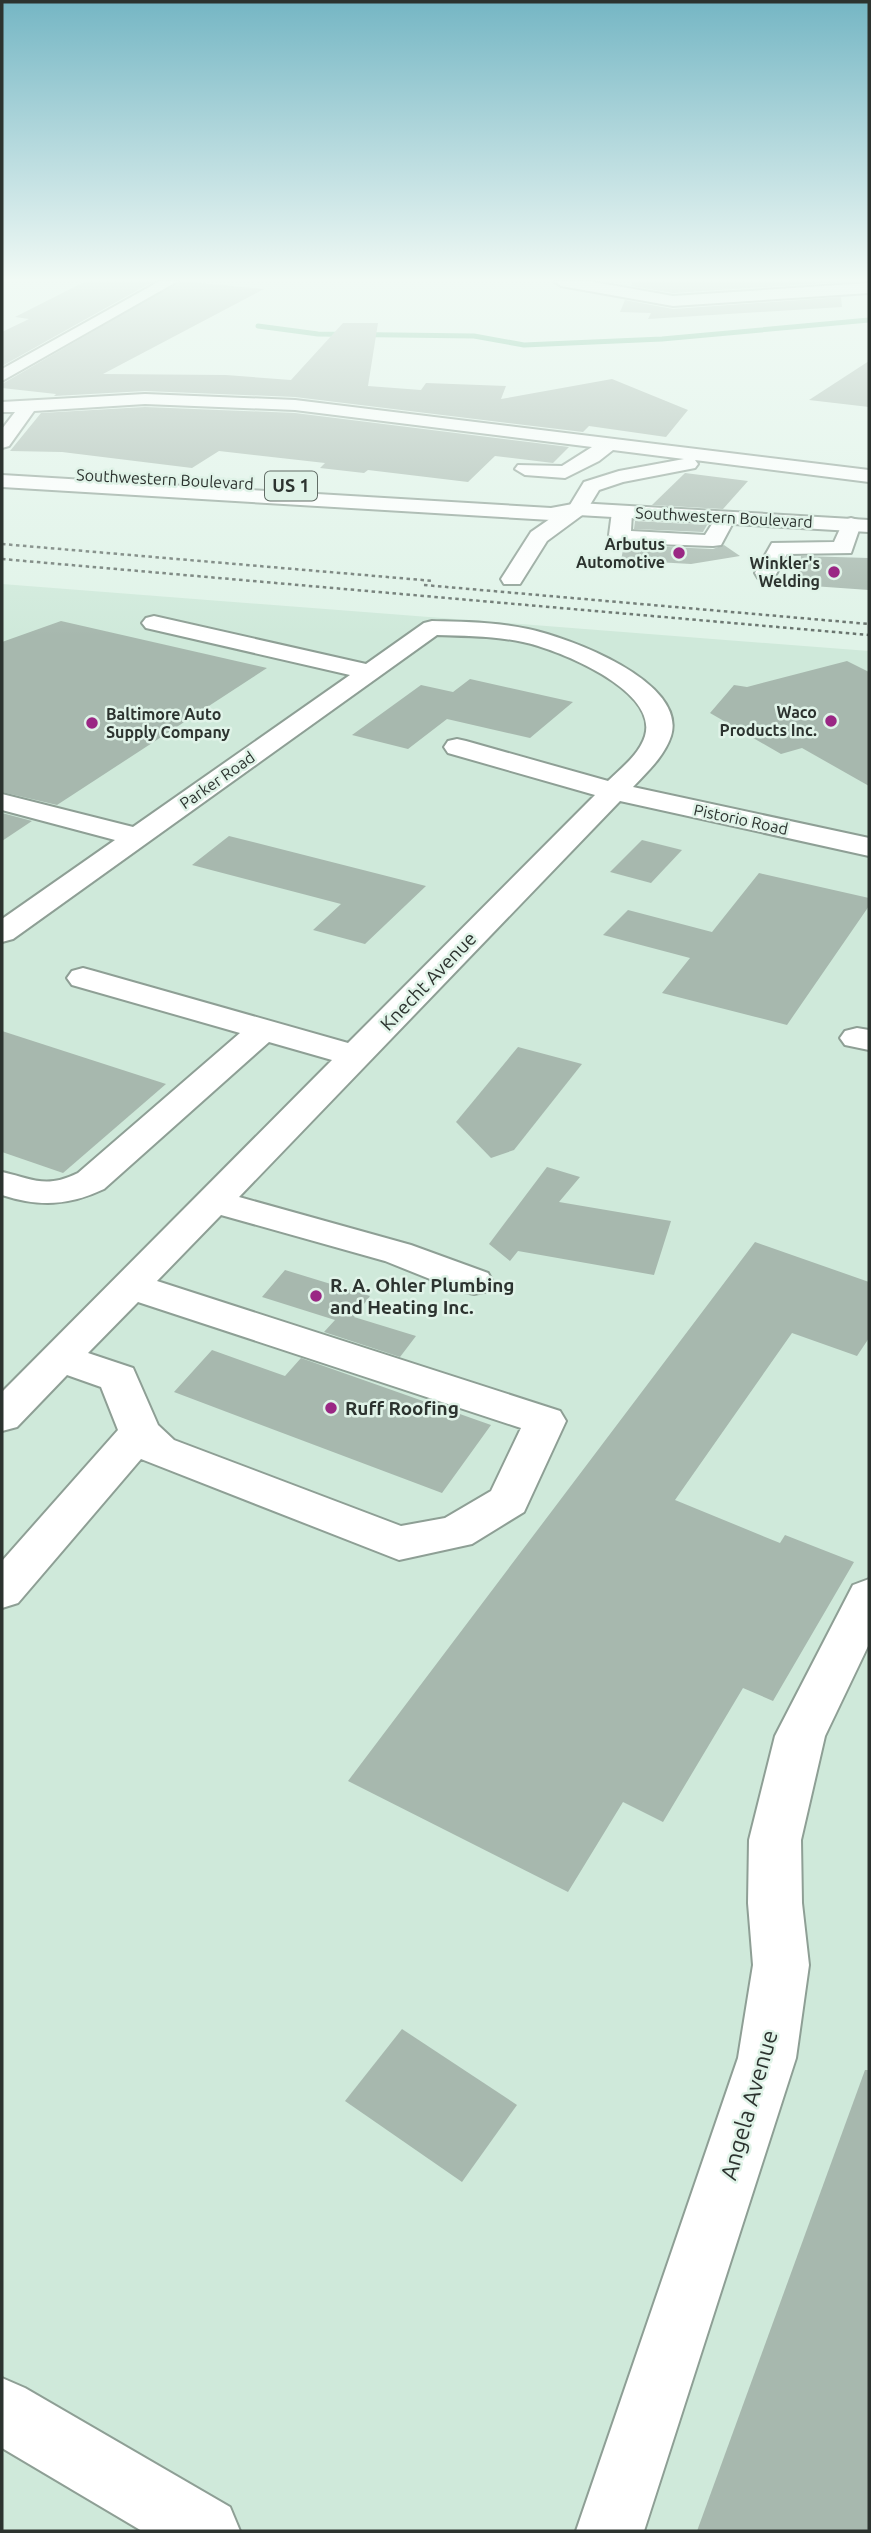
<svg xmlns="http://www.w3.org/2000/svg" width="871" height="2533" font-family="Ubuntu,sans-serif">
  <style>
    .built { fill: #cfe9da }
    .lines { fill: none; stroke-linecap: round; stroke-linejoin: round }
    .stream { stroke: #69b88e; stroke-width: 5 }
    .building { fill: #a7b8ae }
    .minor-casing { stroke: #8e9f95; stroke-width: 4 }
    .major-casing { stroke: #8e9f95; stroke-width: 4 }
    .minor { fill: #fff; fill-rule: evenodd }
    .major { fill: #fff; fill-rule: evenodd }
    .rail { stroke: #68736d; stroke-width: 2.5; stroke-dasharray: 3.5 3.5; stroke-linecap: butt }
    .poi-dot { fill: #9a2784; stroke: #e0f3e8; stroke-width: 2.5 }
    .labels { text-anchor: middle; stroke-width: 5; stroke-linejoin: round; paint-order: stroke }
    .far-street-label { font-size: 16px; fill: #2c332f; stroke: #e0f3e8 }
    .far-poi-label { font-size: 16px; font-weight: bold; fill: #2c332f; stroke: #e0f3e8; text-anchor: end }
    .shield { fill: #e0f3e8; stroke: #626d66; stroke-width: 2 }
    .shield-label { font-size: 18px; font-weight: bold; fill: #2c332f }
    .street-label { font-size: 19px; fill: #2c332f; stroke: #e0f3e8 }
    .poi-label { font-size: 19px; font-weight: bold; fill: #2c332f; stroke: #e0f3e8; text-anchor: start }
    .near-street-label { font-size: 23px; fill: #2c332f; stroke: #e0f3e8 }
  </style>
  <rect width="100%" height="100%" fill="#e0f3e8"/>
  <polygon class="built" points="2,584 869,651 869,2531 2,2531"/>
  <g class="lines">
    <polyline class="stream" points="258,326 318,334 474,336 524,345 662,339 869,320"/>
  </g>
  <g class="building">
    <polygon points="86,281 154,281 2,366 2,332 29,319 15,317"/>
    <polygon points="180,281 264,289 103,374 226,375 291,380 343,323 378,323 368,386 421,390 426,383 506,386 501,399 612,379 688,410 666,437 589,426 583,432 295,397 145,391 54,396 56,394 2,388 2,384"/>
    <polygon points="633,281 841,281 841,282 673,293 631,286"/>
    <polygon points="841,297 842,307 648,319 651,313 620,312 625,300 673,309"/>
    <polygon points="869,361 869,407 809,400"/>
    <polygon points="145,407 295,413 569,447 553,463 495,456 468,482 368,470 364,473 320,468 325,463 219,451 192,468 62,452 10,451 41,413"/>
    <polygon points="685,473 748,481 723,509 652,505"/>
    <polygon points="635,521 707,525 703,532 634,529"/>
    <polygon points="624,545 713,549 724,545 740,556 691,564 621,560"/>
    <polygon points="801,556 869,558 869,590 798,585"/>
    <polygon points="61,621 267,668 57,805 2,792 2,642"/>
    <polygon points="847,661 869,672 869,786 802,748 781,754 710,713 734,685 747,687"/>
    <polygon points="470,679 573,702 530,738 447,719 408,749 352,735 421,685 453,692"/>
    <polygon points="2,813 32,821 2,841"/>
    <polygon points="229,836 426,886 365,944 313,930 341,904 192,865"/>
    <polygon points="642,840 682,850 651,883 610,872"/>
    <polygon points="759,873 869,898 869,906 787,1025 662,993 690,958 603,935 628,910 712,932"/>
    <polygon points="2,1031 166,1084 63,1173 2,1152"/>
    <polygon points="518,1047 582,1064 514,1150 491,1158 456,1122"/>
    <polygon points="547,1167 580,1177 559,1202 671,1221 654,1275 518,1251 510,1261 489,1244"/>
    <polygon points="755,1242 869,1282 869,1338 857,1356 792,1333 675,1500 780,1543 785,1535 854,1562 773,1701 743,1688 663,1822 623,1802 568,1892 348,1781"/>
    <polygon points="285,1270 370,1296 354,1317 416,1336 400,1357 324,1332 335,1320 262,1297"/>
    <polygon points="212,1350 285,1376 301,1358 491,1425 442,1493 174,1392"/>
    <polygon points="402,2029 517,2105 462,2182 345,2101"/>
    <polygon points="865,2070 869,2070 869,2531 697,2531"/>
  </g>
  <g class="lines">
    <defs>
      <g id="minor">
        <polygon points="160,281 178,281 2,381 2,369"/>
        <polygon points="554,281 588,281 673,296 869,283 869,293 673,306 561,286"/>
        <polygon points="145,394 295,400 869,470 869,482 695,460 698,464 695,468 623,482 599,490 585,513 547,541 520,584 504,584 501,579 531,532 570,505 584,482 619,471 684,459 613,450 599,461 565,478 525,475 515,469 518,465 562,466 592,447 295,410 145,404 34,411 9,446 2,448 2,429 15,412 2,412 2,402"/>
        <polygon points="622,506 629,508 632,512 631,531 705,535 719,513 733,513 736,517 721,545 713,546 626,543 613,539 609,535 612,512 615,508"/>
        <polygon points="851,518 858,520 861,524 851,553 787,554 774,578 758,578 755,573 772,543 834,542 844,520"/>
        <path d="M154 616 366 664 424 623 432 621C464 622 497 622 528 629 567 637 688 681 671 736 664 757 647 772 633 787L869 838V856L620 801 239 1197 411 1245 488 1273 493 1282 488 1291 474 1294 460 1291 385 1261 221 1215 157 1281 560 1411 566 1421 524 1512 472 1544 399 1560 141 1459 18 1603 2 1608V1561L118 1430 101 1387 67 1375 17 1427 2 1431V1392L332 1060 269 1042 104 1189C68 1206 39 1207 2 1195V1172C34 1179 45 1189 78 1173L240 1033 72 985 67 978 72 971 83 968 94 971 348 1043 595 795 448 753 444 747 448 741 457 739 466 741 608 781C621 768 639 755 645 736 659 690 557 649 523 642 495 636 466 636 437 635L13 939 2 942V919L115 840 2 810V794L133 827 350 675 146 628 142 623 146 618ZM138 1302 521 1428 491 1491 445 1518 401 1526 174 1440 158 1425 133 1368 88 1353Z"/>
        <polygon points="857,1028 869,1030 869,1050 845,1045 840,1038 845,1031"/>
        <polygon points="869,1579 869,1644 825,1736 801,1840 802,1903 809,1965 796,2058 644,2531 576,2531 738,2058 753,1965 748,1903 749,1840 775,1736 853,1585"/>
        <polygon points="2,2378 25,2388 230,2507 240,2531 142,2531 2,2448"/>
      </g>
      <polygon id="major" points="2,475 551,508 578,503 869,520 869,532 578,515 551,520 2,487"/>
    </defs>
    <use href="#minor" class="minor-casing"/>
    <use href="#major" class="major-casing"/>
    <use href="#minor" class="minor"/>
    <use href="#major" class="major"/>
    <g class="rail">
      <polyline points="2,544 434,581"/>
      <polyline points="2,559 869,635"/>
      <polyline points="424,585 869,624"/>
    </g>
  </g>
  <linearGradient id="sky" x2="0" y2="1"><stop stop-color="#75b6c4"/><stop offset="0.44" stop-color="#f1faf5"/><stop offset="1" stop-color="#f1faf5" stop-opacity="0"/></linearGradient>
  <rect width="871" height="636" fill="url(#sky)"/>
  <g class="poi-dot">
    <circle cx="679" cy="553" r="7"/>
    <circle cx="834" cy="572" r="7"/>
    <circle cx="831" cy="721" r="7"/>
    <circle cx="92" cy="723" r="7"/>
    <circle cx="316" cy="1296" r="7"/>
    <circle cx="331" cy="1408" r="7"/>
  </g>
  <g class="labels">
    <g class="far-street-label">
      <text transform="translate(165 479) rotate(3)" y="6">Southwestern Boulevard</text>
      <text transform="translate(724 517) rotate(3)" y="6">Southwestern Boulevard</text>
      <text transform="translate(217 780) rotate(-35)" y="6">Parker Road</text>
      <text transform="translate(741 819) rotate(12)" y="6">Pistorio Road</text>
    </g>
    <g class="far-poi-label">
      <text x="665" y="550">Arbutus<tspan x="665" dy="18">Automotive</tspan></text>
      <text x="820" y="569">Winkler's<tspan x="820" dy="18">Welding</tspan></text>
      <text x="817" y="718">Waco<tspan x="817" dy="18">Products Inc.</tspan></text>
      <text x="106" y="720" text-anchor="start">Baltimore Auto<tspan x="106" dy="18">Supply Company</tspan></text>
    </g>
    <rect class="shield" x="265" y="471.5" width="52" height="29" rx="5"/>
    <g class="shield-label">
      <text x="291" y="492">US 1</text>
    </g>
    <g class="street-label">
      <text transform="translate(428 981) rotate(-46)" y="7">Knecht Avenue</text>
    </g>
    <g class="poi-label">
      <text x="330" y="1292">R. A. Ohler Plumbing<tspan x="330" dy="22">and Heating Inc.</tspan></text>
      <text x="345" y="1415">Ruff Roofing</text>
    </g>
    <g class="near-street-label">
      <text transform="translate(749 2105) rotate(-74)" y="8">Angela Avenue</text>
    </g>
  </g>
  <rect width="871" height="2533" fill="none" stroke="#2c332f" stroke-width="7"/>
</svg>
